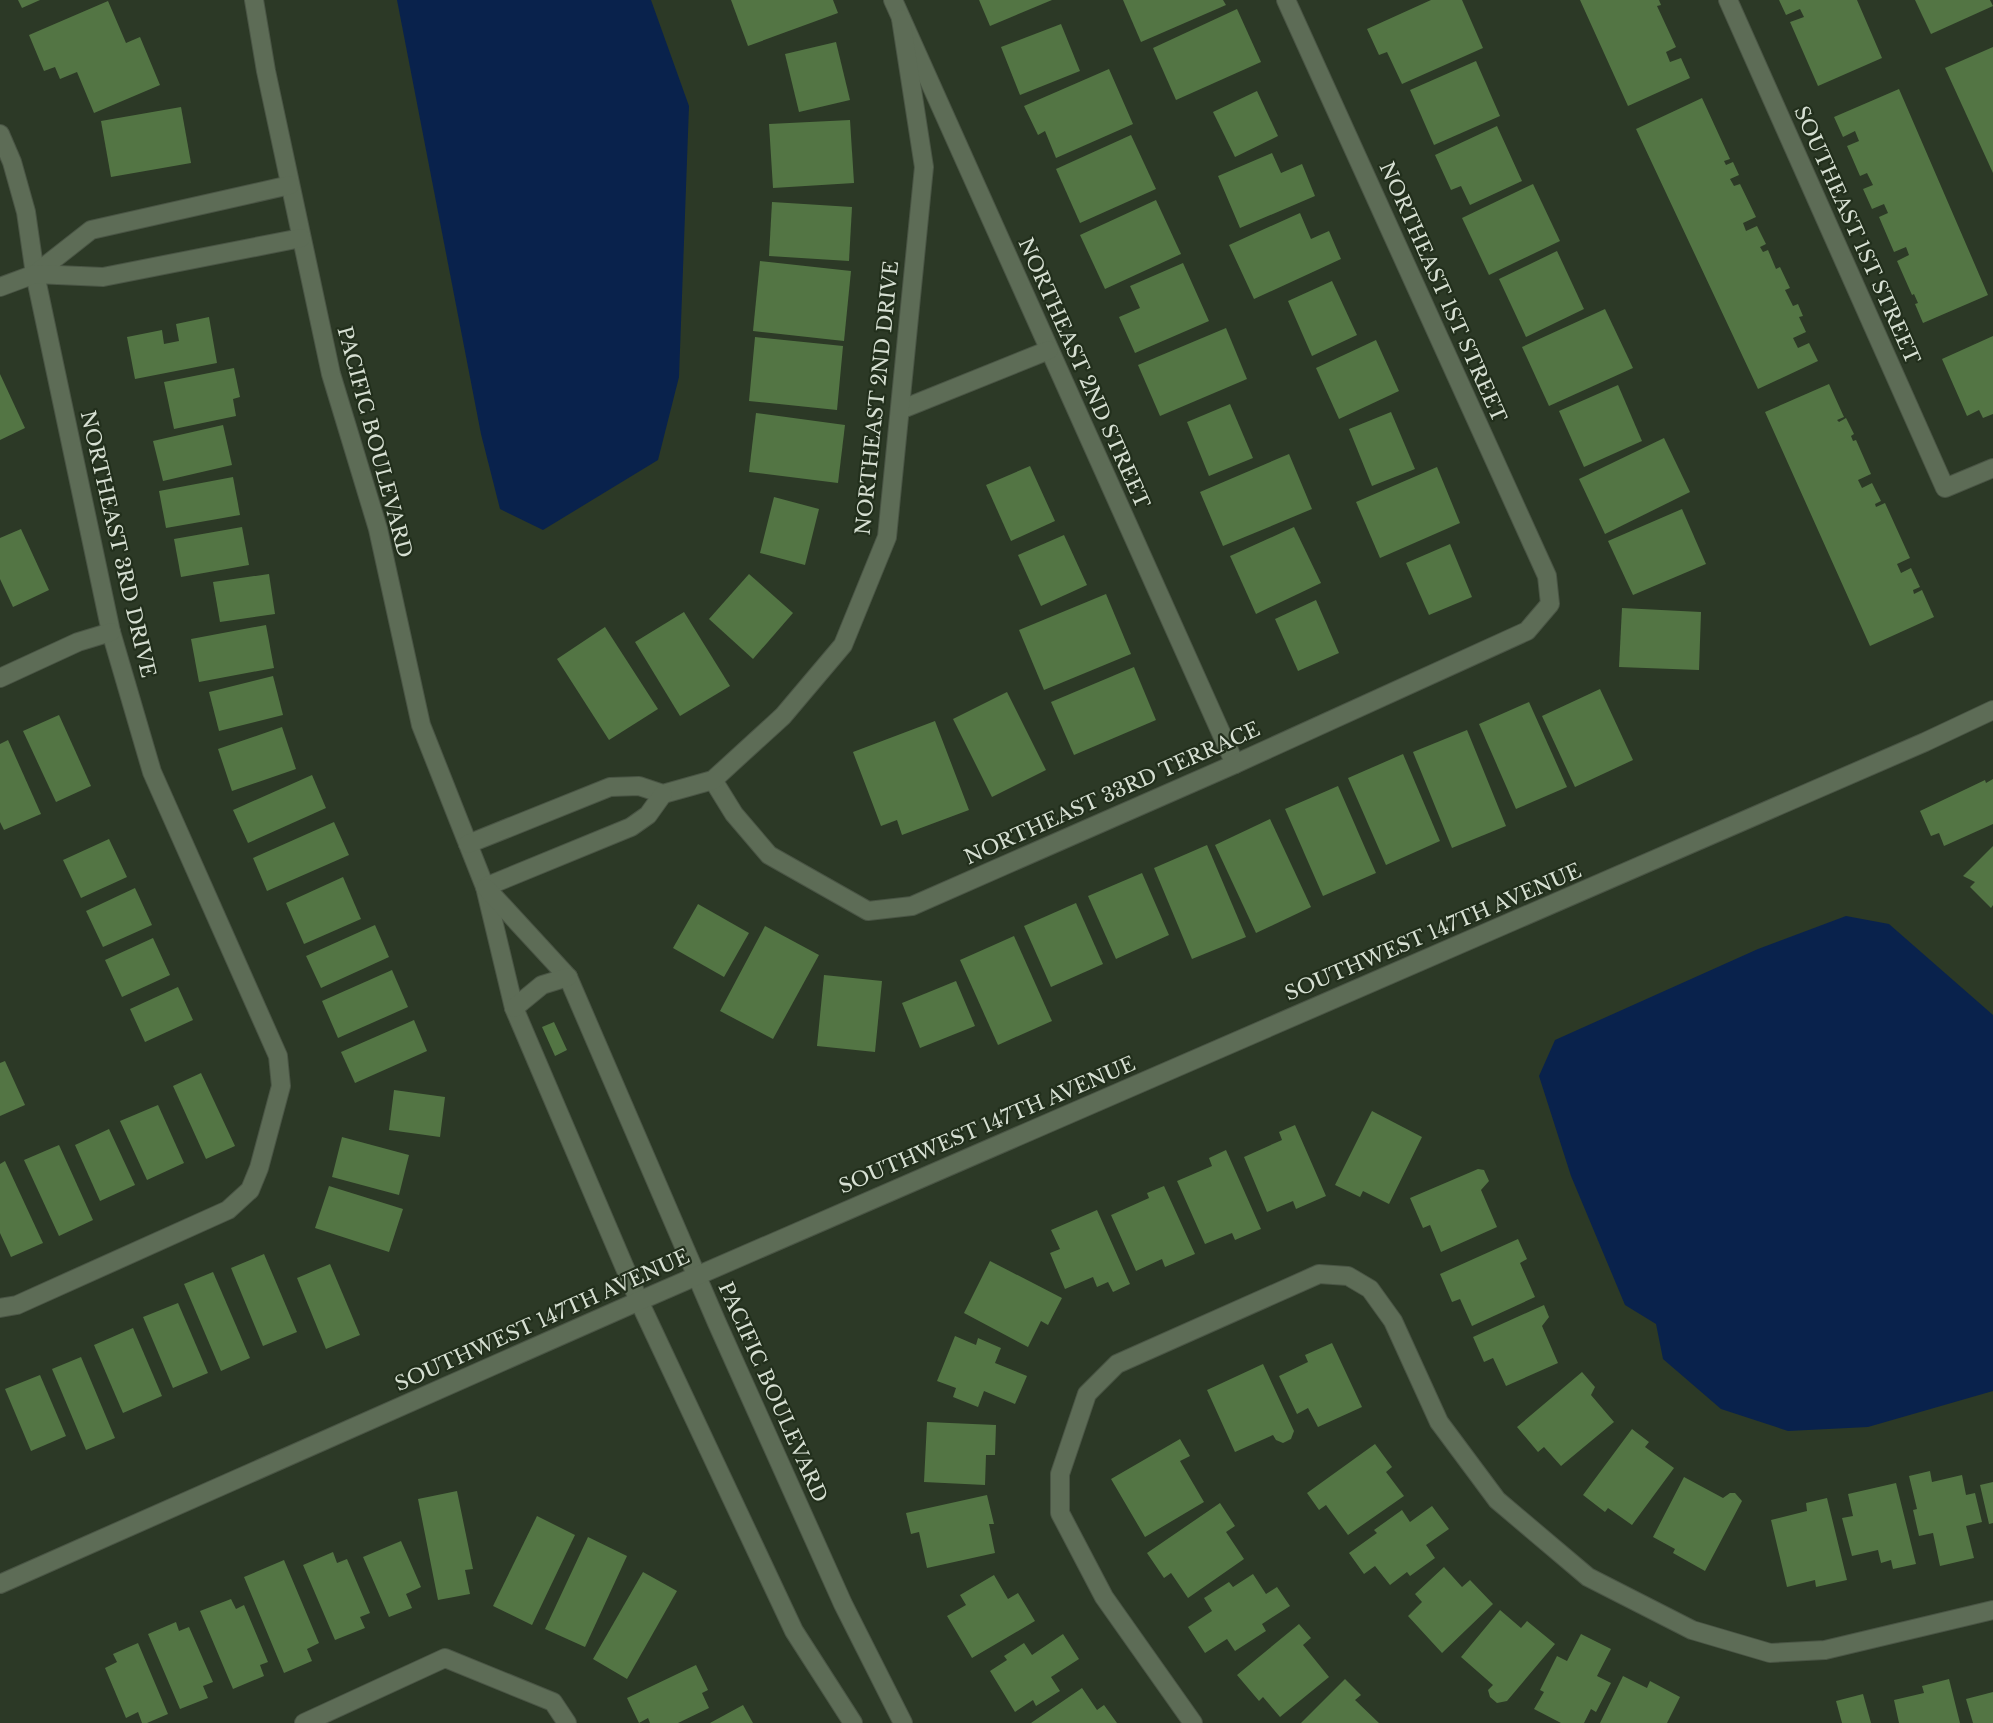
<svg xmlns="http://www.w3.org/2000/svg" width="1993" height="1723" font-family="'Libre Baskerville',serif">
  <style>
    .water { fill: #09224c }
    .building { fill: #537544 }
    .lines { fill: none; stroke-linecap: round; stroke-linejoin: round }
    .minor-casing { stroke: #4a5545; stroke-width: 20 }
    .minor { stroke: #5d6c56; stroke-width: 18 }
    .labels { text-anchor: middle; stroke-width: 4.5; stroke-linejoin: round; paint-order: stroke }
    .street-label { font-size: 20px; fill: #d6dfd2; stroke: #222f1c }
  </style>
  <rect width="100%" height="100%" fill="#2c3926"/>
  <g class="water">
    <polygon points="397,0 651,0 689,106 679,377 658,460 543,530 500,509 481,434"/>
    <polygon points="1846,916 1889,924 1993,1015 1993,1391 1868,1427 1788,1431 1721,1409 1663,1359 1656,1324 1625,1305 1571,1176 1539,1076 1555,1040 1758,949"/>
  </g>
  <g class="building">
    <polygon points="18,0 40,0 22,8"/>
    <polygon points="731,0 833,0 838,13 748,46"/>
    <polygon points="979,0 1052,0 990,26"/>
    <polygon points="1123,0 1223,0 1226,5 1141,42"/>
    <polygon points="1431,0 1462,0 1483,48 1402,84 1387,52 1379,55 1367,29"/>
    <polygon points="1580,0 1659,0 1661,5 1657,6 1676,47 1666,52 1670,62 1681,58 1690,78 1628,106"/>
    <polygon points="1779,0 1857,0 1882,58 1818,86 1790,22 1804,17 1800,9 1786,15"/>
    <polygon points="1915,0 1990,0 1993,6 1931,34"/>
    <polygon points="108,1 126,43 140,37 160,85 94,113 77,72 60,79 55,67 44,71 29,35"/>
    <polygon points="1237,9 1261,62 1176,100 1153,48"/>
    <polygon points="1061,24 1080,71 1020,95 1001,47"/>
    <polygon points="836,42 850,100 799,112 785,54"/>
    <polygon points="1993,47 1993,173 1945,68"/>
    <polygon points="1476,61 1500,116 1434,145 1410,90"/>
    <polygon points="1109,69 1133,124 1056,158 1045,131 1038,135 1024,106"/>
    <polygon points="1899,89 1988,295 1923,323 1915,304 1918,303 1914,294 1912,295 1897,261 1909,255 1906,247 1894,252 1879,217 1888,213 1884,204 1872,209 1863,189 1873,185 1867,173 1860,176 1847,146 1859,141 1855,131 1843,137 1834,117"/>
    <polygon points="1257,91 1278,136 1235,157 1213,112"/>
    <polygon points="1702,98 1730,159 1724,161 1726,165 1733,162 1739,175 1730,179 1734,186 1740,184 1756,217 1743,223 1746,231 1757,226 1766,244 1760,247 1763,252 1768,250 1776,269 1780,267 1790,288 1785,290 1793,306 1798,304 1803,316 1799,317 1806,332 1793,338 1798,348 1809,343 1818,361 1758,389 1636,129"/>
    <polygon points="181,107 191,163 111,177 101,121"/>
    <polygon points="850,120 854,183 773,188 769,124"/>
    <polygon points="1497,126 1522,181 1470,205 1461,186 1451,190 1435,155"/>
    <polygon points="1131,135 1156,189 1080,223 1056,169"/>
    <polygon points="1272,153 1281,173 1302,164 1315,196 1240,228 1218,176"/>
    <polygon points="1533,184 1560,241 1489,275 1462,218"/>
    <polygon points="1156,200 1181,254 1105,289 1080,235"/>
    <polygon points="772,202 852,207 849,261 769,256"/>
    <polygon points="1300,213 1311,239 1329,231 1341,259 1254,299 1229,245"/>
    <polygon points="1557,251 1584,309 1526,337 1499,279"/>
    <polygon points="760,261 851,271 844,341 753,331"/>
    <polygon points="1183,263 1209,321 1135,353 1119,317 1140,308 1130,286"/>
    <polygon points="1332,281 1357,335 1312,356 1288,301"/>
    <polygon points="1605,309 1633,368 1549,406 1522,347"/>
    <polygon points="209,317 217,363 135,379 127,337 162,330 164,344 179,341 176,324"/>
    <polygon points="1226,328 1247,379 1160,416 1138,365"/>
    <polygon points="1993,336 1993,414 1983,418 1979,410 1967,416 1942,359"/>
    <polygon points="755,337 843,346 837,410 749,401"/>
    <polygon points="1376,340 1399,391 1339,419 1316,368"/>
    <polygon points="234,368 240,397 233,399 236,416 174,429 164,382"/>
    <polygon points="0,374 25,428 0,440"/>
    <polygon points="1829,384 1844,417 1837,420 1839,422 1846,418 1854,434 1851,436 1853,441 1856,440 1871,474 1858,480 1862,488 1872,483 1881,501 1875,504 1876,507 1885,503 1910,558 1897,564 1901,573 1911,568 1920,587 1913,590 1914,594 1922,590 1934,617 1870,646 1765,412"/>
    <polygon points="1618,385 1642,441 1584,467 1559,411"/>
    <polygon points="1230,404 1253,458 1209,476 1187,422"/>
    <polygon points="1391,412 1415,469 1372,486 1349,429"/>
    <polygon points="756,413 845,425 838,483 749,472"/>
    <polygon points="223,425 232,465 163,481 153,441"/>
    <polygon points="1664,438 1690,492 1605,534 1579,479"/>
    <polygon points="1289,454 1312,509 1223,546 1200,492"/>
    <polygon points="1030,466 1055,521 1011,541 986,485"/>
    <polygon points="1437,467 1460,523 1380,558 1356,502"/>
    <polygon points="233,477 240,515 166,528 159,491"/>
    <polygon points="774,497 819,509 805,565 760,553"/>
    <polygon points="1682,509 1706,564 1633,595 1608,541"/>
    <polygon points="242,527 249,565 181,577 174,539"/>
    <polygon points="1294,527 1321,583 1256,614 1230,556"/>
    <polygon points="21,529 49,590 13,607 0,579 0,538"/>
    <polygon points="1064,535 1087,585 1041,606 1018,555"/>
    <polygon points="1450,544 1472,597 1429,615 1406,563"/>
    <polygon points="269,574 275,614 220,622 213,582"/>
    <polygon points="749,574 793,613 753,659 709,619"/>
    <polygon points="1106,594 1131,654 1044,690 1019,630"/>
    <polygon points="1316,600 1339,653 1298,671 1275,619"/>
    <polygon points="1622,608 1701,612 1699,670 1619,667"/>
    <polygon points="684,612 730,686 680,716 635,642"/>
    <polygon points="266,625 274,668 199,682 191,639"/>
    <polygon points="605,627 658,709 609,740 557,659"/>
    <polygon points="1134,667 1156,720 1074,755 1051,702"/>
    <polygon points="273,676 283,715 219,731 209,692"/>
    <polygon points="1600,689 1633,760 1575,787 1542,716"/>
    <polygon points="1007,692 1046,770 992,797 953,719"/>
    <polygon points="1529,702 1567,787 1516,809 1479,724"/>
    <polygon points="59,715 91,786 56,802 23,731"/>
    <polygon points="935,721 969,810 902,835 897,820 881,826 853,752"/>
    <polygon points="282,727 296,769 232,791 218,749"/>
    <polygon points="1467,730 1506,826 1452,848 1413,752"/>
    <polygon points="8,740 41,814 4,830 0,822 0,744"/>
    <polygon points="1403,754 1440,841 1386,865 1348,778"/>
    <polygon points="312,775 326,808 248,843 233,810"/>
    <polygon points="1993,779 1993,824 1944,846 1939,833 1931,836 1920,811 1985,780 1986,783"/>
    <polygon points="1338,786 1376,873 1323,896 1285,809"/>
    <polygon points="1270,819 1311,907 1256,933 1215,845"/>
    <polygon points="334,822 349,855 267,891 253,858"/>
    <polygon points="109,839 127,877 81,898 63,860"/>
    <polygon points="1207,845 1246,937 1192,959 1154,868"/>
    <polygon points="1993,846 1993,905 1991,908 1970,887 1975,882 1963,876"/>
    <polygon points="1142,873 1169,935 1116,959 1088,896"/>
    <polygon points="343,877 361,919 304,944 286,903"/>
    <polygon points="135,888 152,925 103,947 86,911"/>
    <polygon points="1076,903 1103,964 1051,987 1024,926"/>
    <polygon points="698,904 749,933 724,977 673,948"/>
    <polygon points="375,925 389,957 321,988 306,956"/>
    <polygon points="765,926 819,955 773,1039 720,1011"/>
    <polygon points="1014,936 1052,1021 998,1045 960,960"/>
    <polygon points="153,938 170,975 122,997 105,960"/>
    <polygon points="392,970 408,1007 338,1038 322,1001"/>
    <polygon points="824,975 882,981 875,1052 817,1046"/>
    <polygon points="956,981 975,1026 920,1048 902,1003"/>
    <polygon points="178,987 193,1020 145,1042 130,1009"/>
    <polygon points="414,1020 427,1051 355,1083 341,1052"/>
    <polygon points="554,1022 567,1050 555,1056 542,1027"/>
    <polygon points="5,1061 25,1105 0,1116 0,1063"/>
    <polygon points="201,1073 235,1146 206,1159 173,1086"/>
    <polygon points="394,1090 445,1097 440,1137 389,1130"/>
    <polygon points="158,1105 184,1163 147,1180 120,1121"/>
    <polygon points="1372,1111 1422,1137 1389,1204 1363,1191 1360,1197 1335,1185"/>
    <polygon points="1295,1125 1326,1196 1296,1209 1293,1201 1267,1212 1244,1157 1282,1140 1279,1132"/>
    <polygon points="109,1129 135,1185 100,1201 75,1145"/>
    <polygon points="342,1137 409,1155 399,1195 332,1177"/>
    <polygon points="59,1145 93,1220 59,1236 24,1160"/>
    <polygon points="1226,1150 1261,1229 1235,1240 1232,1233 1205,1244 1177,1181 1212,1166 1209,1158"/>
    <polygon points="5,1161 43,1243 11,1257 0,1233 0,1164"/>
    <polygon points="1478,1169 1484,1170 1489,1181 1481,1190 1497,1227 1441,1252 1430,1225 1423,1228 1410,1198"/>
    <polygon points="329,1186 403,1209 389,1252 315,1228"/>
    <polygon points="1164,1186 1195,1254 1165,1267 1162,1259 1136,1271 1111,1215 1149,1198 1147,1193"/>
    <polygon points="1097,1210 1130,1284 1113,1292 1108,1282 1097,1287 1093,1277 1065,1289 1050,1253 1060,1249 1051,1230"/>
    <polygon points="1518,1239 1527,1259 1520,1263 1535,1297 1472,1326 1460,1299 1452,1302 1440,1274"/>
    <polygon points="264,1254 297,1332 263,1346 231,1268"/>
    <polygon points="990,1261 1062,1298 1048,1325 1041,1321 1028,1347 964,1313"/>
    <polygon points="330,1264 360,1335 326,1349 297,1278"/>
    <polygon points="213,1272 250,1358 221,1371 184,1284"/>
    <polygon points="178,1303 208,1373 173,1388 143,1317"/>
    <polygon points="1544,1305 1549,1317 1542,1326 1558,1363 1506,1386 1493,1358 1484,1362 1473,1337"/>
    <polygon points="133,1328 162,1396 123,1413 94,1345"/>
    <polygon points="955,1336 976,1345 978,1338 1001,1348 995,1363 1027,1376 1015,1404 984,1391 978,1407 953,1397 956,1388 937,1381"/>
    <polygon points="1332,1343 1362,1407 1318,1427 1308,1408 1297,1414 1279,1376 1308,1362 1305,1355"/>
    <polygon points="81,1357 115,1438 86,1450 52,1369"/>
    <polygon points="1263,1364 1294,1431 1291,1439 1283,1443 1276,1440 1273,1435 1235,1452 1207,1390"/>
    <polygon points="1582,1372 1595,1387 1591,1395 1614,1422 1561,1466 1544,1447 1538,1452 1517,1427"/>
    <polygon points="40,1375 66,1436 31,1451 5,1389"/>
    <polygon points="927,1422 996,1425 995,1455 986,1455 985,1485 924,1482"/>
    <polygon points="1632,1429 1649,1442 1645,1447 1674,1468 1632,1525 1608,1508 1605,1512 1583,1495"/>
    <polygon points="1180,1439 1190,1456 1180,1461 1204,1502 1145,1537 1111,1479"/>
    <polygon points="1375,1444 1392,1467 1386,1472 1404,1496 1348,1535 1326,1505 1319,1510 1307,1493"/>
    <polygon points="1930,1471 1932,1482 1962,1475 1966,1495 1975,1493 1982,1522 1966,1526 1974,1558 1940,1566 1933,1533 1919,1536 1913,1510 1917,1509 1909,1476"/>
    <polygon points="1684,1477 1723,1498 1730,1493 1735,1493 1742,1501 1705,1571 1673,1553 1675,1549 1653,1537"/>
    <polygon points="1993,1482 1993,1523 1989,1524 1980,1485"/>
    <polygon points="1896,1483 1916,1564 1893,1569 1891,1560 1881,1563 1878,1550 1852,1556 1842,1518 1853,1516 1848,1494"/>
    <polygon points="457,1491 473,1569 465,1570 470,1594 438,1600 418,1499"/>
    <polygon points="987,1495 994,1524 989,1524 995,1553 927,1568 919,1532 911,1534 906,1513"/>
    <polygon points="1827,1498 1847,1580 1816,1587 1815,1580 1787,1587 1771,1520 1807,1511 1806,1503"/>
    <polygon points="1220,1503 1235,1526 1226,1532 1244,1559 1188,1598 1171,1573 1164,1578 1147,1553"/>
    <polygon points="1432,1506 1449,1529 1426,1545 1435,1558 1410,1576 1407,1572 1390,1585 1375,1566 1364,1574 1349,1553 1377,1533 1374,1530 1402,1510 1410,1522"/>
    <polygon points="537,1516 575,1535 532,1625 493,1606"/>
    <polygon points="588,1537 627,1556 585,1647 545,1629"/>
    <polygon points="401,1541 421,1587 406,1594 412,1608 389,1617 363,1557"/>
    <polygon points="333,1552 337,1563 347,1559 370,1613 360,1617 365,1628 335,1640 303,1565"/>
    <polygon points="284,1560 319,1643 307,1649 312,1661 284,1673 244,1577"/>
    <polygon points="1444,1567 1462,1587 1470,1580 1493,1604 1442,1653 1408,1616 1422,1602 1415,1594"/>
    <polygon points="643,1572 677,1591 627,1679 593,1659"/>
    <polygon points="1253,1574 1266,1594 1277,1587 1290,1606 1262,1624 1266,1631 1235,1651 1227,1639 1205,1653 1188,1627 1212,1611 1204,1598 1229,1582 1233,1587"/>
    <polygon points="994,1575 1008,1599 1018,1593 1035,1621 972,1658 947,1616 966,1605 960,1595"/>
    <polygon points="231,1599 236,1609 244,1605 268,1662 260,1665 264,1676 233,1689 200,1611"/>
    <polygon points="1500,1610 1521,1628 1527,1621 1555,1644 1507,1701 1497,1703 1490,1697 1488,1690 1493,1685 1461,1657"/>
    <polygon points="176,1622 179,1631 189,1627 213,1682 203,1686 208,1698 180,1709 148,1634"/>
    <polygon points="1299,1624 1311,1638 1303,1645 1329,1677 1280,1717 1263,1697 1259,1701 1237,1675"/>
    <polygon points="1063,1634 1079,1659 1051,1677 1060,1691 1036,1706 1033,1700 1015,1712 990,1671 1007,1660 1004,1656 1024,1643 1032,1655"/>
    <polygon points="1581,1634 1611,1649 1597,1676 1611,1683 1596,1712 1591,1709 1584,1723 1561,1723 1534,1709 1544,1692 1540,1690 1557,1656 1567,1661"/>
    <polygon points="138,1643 168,1714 147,1723 142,1723 138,1712 126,1718 105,1668 117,1662 113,1654"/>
    <polygon points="696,1665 708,1690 702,1693 709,1708 678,1723 650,1723 648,1718 639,1723 627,1698"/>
    <polygon points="1623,1676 1647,1688 1650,1681 1680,1697 1667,1723 1600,1723"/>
    <polygon points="1345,1679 1361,1695 1355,1700 1379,1723 1301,1723"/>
    <polygon points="1949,1679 1960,1723 1899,1723 1894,1700 1924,1693 1922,1686"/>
    <polygon points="1082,1688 1097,1710 1104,1705 1117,1723 1031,1723"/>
    <polygon points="1993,1692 1993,1723 1973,1723 1966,1699"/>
    <polygon points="1863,1694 1871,1723 1842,1723 1836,1701"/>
    <polygon points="743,1705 753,1723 710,1723"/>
  </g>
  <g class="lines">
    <defs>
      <g id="minor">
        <polyline points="254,0 266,71 331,374 378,529 421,725 485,887 514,1008 639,1301 794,1631 853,1723"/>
        <polyline points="893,0 1235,764"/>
        <polyline points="1728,0 1945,488 1993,468"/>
        <polyline points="0,134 12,162 26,212 35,274 111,632 152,772 278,1056 281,1086 259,1168 250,1190 228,1210 17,1305 0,1308"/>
        <polyline points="35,274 91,230 290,185"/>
        <polyline points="0,287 35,274 103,277 301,238"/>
        <polyline points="900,410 1049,350"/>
        <polyline points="0,678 78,642 111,632"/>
        <polyline points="713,780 734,814 769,855 868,911 912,906 1235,764 1527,631 1550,604 1547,576 1286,0"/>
        <polyline points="468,844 610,787 639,786 663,794 713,780 783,716 843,645 887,537 924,167 901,19"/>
        <polyline points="485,887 631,827 648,815 663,794"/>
        <polyline points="486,888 568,977 717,1323 843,1604 903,1723"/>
        <polyline points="514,1008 542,985 568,977"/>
        <polyline points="0,1584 639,1301 1925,742 1993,710"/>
        <polyline points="304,1723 445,1658 553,1702 567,1723"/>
        <polyline points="1193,1723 1104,1597 1060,1513 1060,1474 1087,1394 1117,1364 1319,1274 1348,1276 1370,1289 1393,1321 1439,1422 1497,1500 1588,1577 1692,1630 1770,1653 1825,1650 1993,1610"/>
      </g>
    </defs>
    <use href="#minor" class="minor-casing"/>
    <use href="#minor" class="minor"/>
  </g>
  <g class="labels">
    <g class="street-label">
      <text transform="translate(1857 235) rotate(66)" y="7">SOUTHEAST 1ST STREET</text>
      <text transform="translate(1443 292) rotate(66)" y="7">NORTHEAST 1ST STREET</text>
      <text transform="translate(1084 373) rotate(66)" y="7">NORTHEAST 2ND STREET</text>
      <text transform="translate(877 398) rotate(-84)" y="7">NORTHEAST 2ND DRIVE</text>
      <text transform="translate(375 442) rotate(75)" y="7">PACIFIC BOULEVARD</text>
      <text transform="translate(118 544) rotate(77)" y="7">NORTHEAST 3RD DRIVE</text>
      <text transform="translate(1112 793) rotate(-24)" y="7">NORTHEAST 33RD TERRACE</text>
      <text transform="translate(1433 932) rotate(-23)" y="7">SOUTHWEST 147TH AVENUE</text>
      <text transform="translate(987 1125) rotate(-23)" y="7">SOUTHWEST 147TH AVENUE</text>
      <text transform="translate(542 1320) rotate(-24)" y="7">SOUTHWEST 147TH AVENUE</text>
      <text transform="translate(773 1392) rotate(66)" y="7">PACIFIC BOULEVARD</text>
    </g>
  </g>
</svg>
